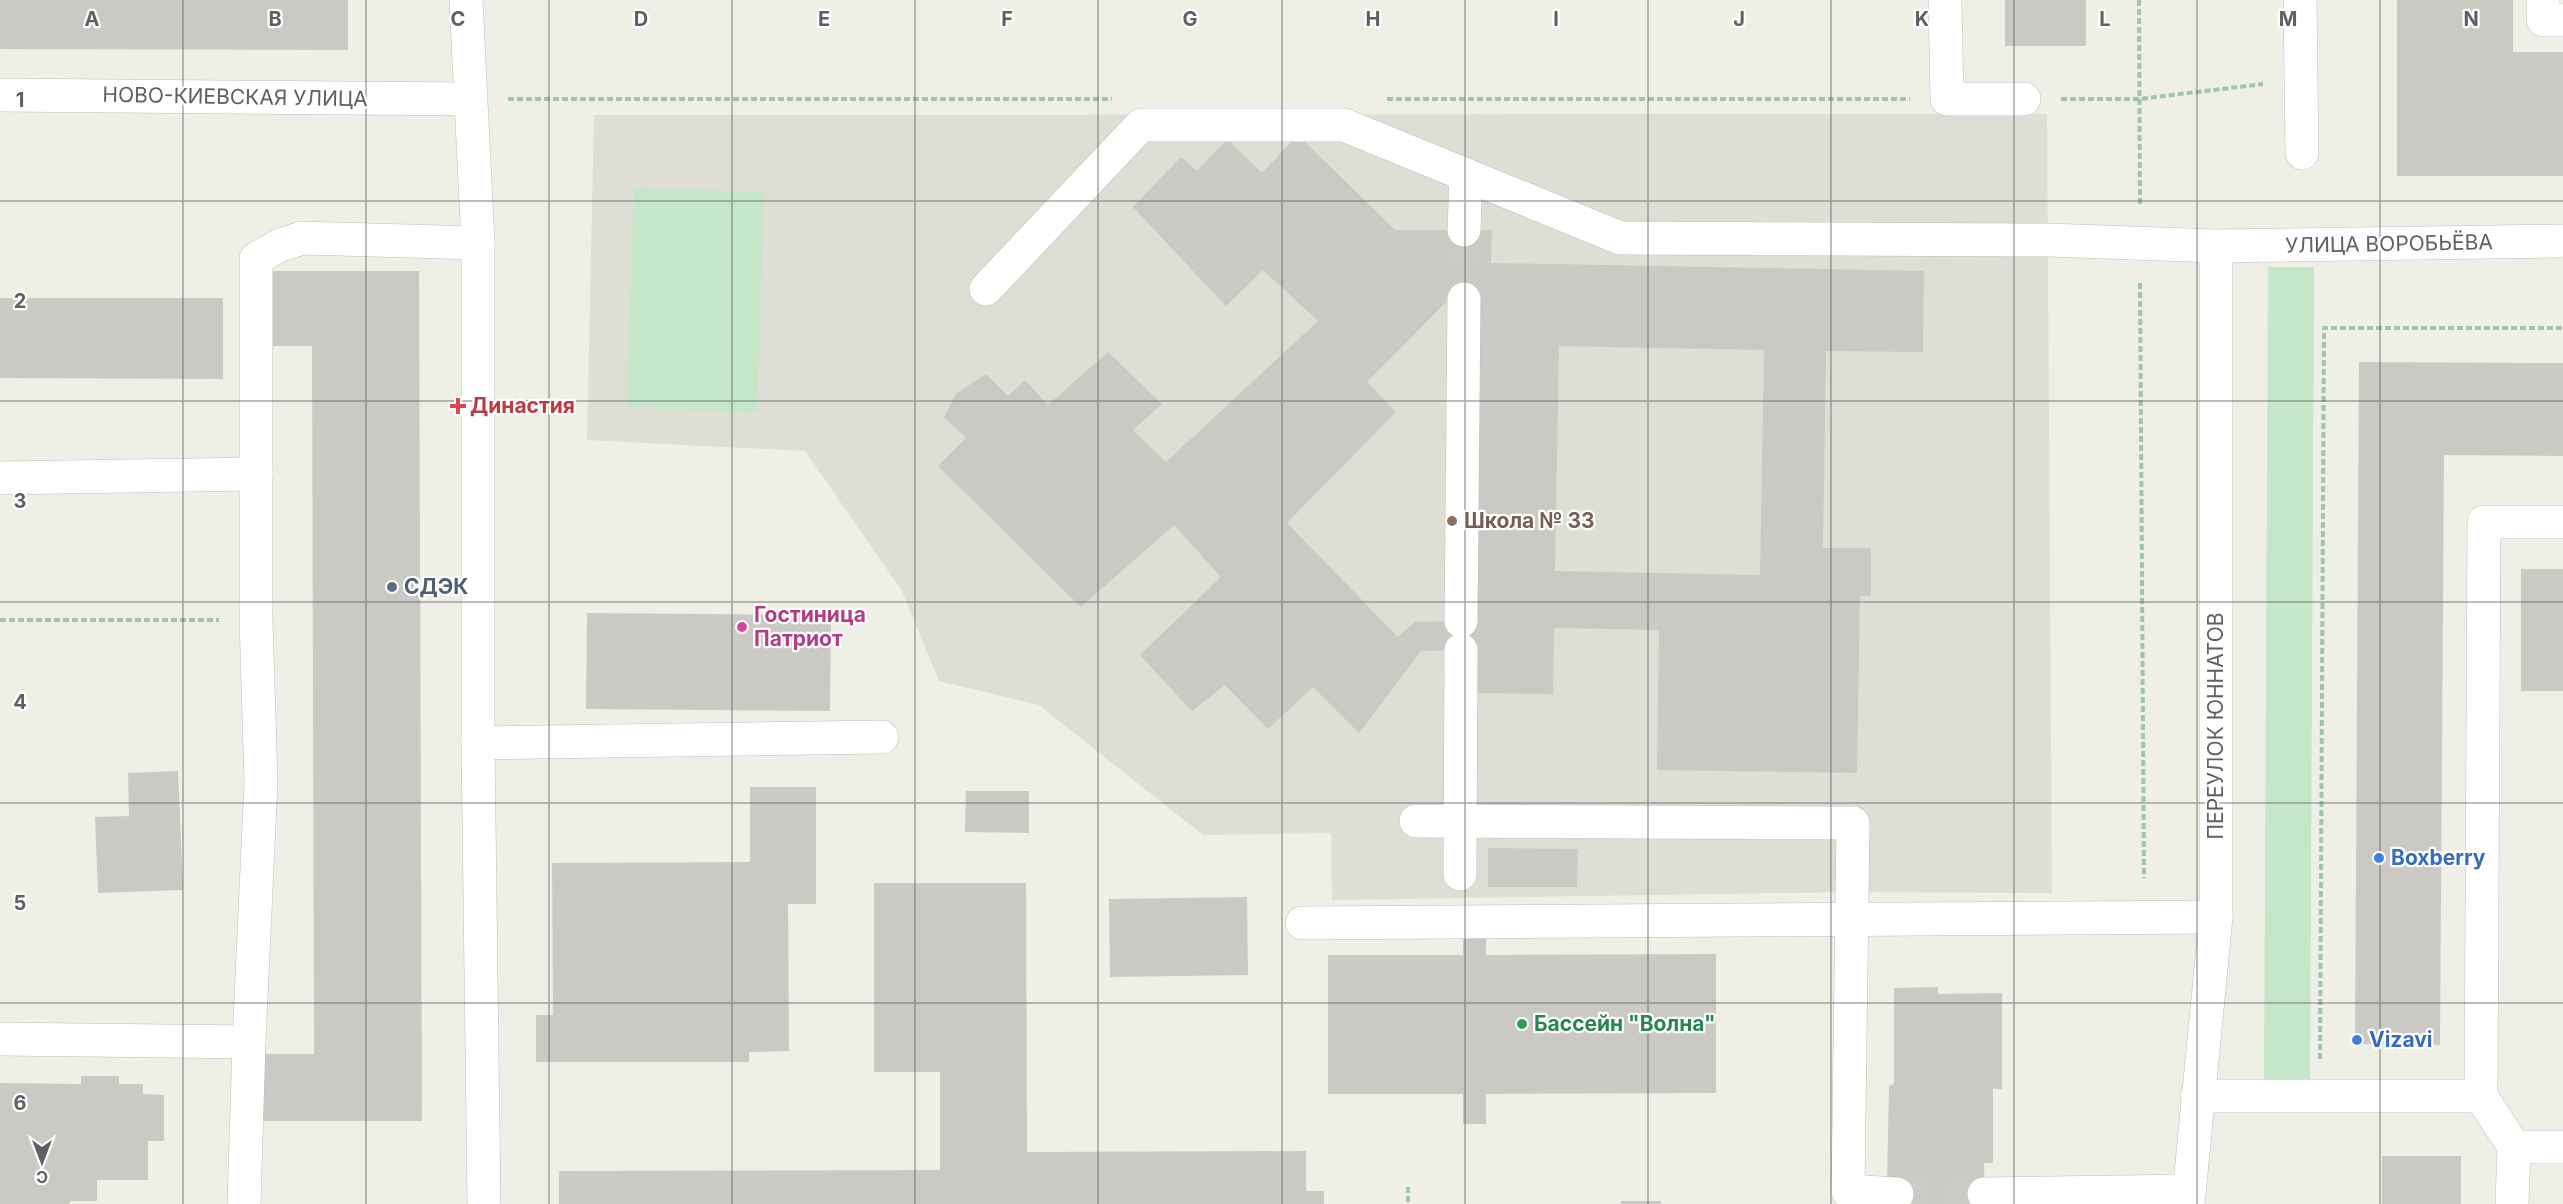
<svg xmlns="http://www.w3.org/2000/svg" width="2563" height="1204" font-family="Inter,sans-serif">
  <style>
    .education { fill: #dfded4 }
    .green { fill: #c4e6c9 }
    .building { fill: #cbc9c3; fill-rule: evenodd }
    .lines { fill: none; stroke-linecap: round; stroke-linejoin: round }
    .minor-tunnel { stroke: #cbcbc6; stroke-width: 33; stroke-dasharray: 33 16; stroke-linecap: butt }
    .minor-casing { stroke: #bbbcc1; stroke-width: 34 }
    .path { stroke: #9dc6b0; stroke-width: 4; stroke-dasharray: 6 3; stroke-linecap: butt }
    .minor { stroke: #fff; stroke-width: 33 }
    .grid { fill: none; stroke: #5e6066; stroke-width: 1.5; stroke-opacity: 0.55 }
    .health-dot { fill: #e0444e; stroke: #fff; stroke-width: 2 }
    .education-dot { fill: #8d6e63; stroke: #fff; stroke-width: 2 }
    .service-dot { fill: #5c6f8a; stroke: #fff; stroke-width: 2 }
    .hotel-dot { fill: #d1479c; stroke: #fff; stroke-width: 2 }
    .shop-dot { fill: #3f7fe0; stroke: #fff; stroke-width: 2 }
    .leisure-dot { fill: #2e9e5b; stroke: #fff; stroke-width: 2 }
    .labels { text-anchor: middle; stroke-width: 4.5; stroke-linejoin: round; paint-order: stroke }
    .street-label { font-size: 21px; fill: #5e6066; stroke: #fff }
    .health-label { font-size: 21px; font-weight: bold; fill: #be3a42; stroke: #fff; text-anchor: start }
    .education-label { font-size: 21px; font-weight: bold; fill: #785e54; stroke: #fff; text-anchor: start }
    .service-label { font-size: 21px; font-weight: bold; fill: #4e5e75; stroke: #fff; text-anchor: start }
    .hotel-label { font-size: 21px; font-weight: bold; fill: #b23c85; stroke: #fff; text-anchor: start }
    .shop-label { font-size: 21px; font-weight: bold; fill: #366cbe; stroke: #fff; text-anchor: start }
    .leisure-label { font-size: 21px; font-weight: bold; fill: #27864d; stroke: #fff; text-anchor: start }
    .grid-label { font-size: 20px; text-anchor: middle; font-weight: bold; fill: #5e6066; stroke: #fff; stroke-width: 4.5; stroke-linejoin: round; paint-order: stroke }
  </style>
  <rect width="100%" height="100%" fill="#efefe6"/>
  <polygon class="education" points="2047,114 2052,893 1852,892 1332,900 1331,833 1203,835 1039,705 939,681 902,591 805,451 587,440 594,115"/>
  <g class="green">
    <polygon points="634,188 764,192 757,412 627,407"/>
    <polygon points="2268,267 2314,267 2310,1083 2264,1083"/>
  </g>
  <g class="building">
    <polygon points="0,0 348,0 348,50 0,49"/>
    <rect x="2005" y="0" width="81" height="46"/>
    <polygon points="2397,0 2513,0 2513,52 2563,52 2563,176 2397,176"/>
    <path d="M1298 135 1395 230H1492L1491 263 1924 271 1923 352 1826 351 1823 548H1871V596H1860L1857 773 1657 770 1659 630 1554 628 1553 694 1470 693 1461 650 1421 651 1359 733 1313 687 1268 729 1225 685 1192 711 1140 655 1221 577 1174 525 1081 607 938 466 966 438 944 417 956 394 986 374 1008 396 1025 380 1048 405 1108 352 1162 404 1133 430 1166 462 1318 321 1263 270 1226 306 1133 207 1181 157 1197 171 1227 139 1262 173ZM1449 299 1472 621 1415 622 1398 637 1287 523 1396 412 1367 382ZM1559 346 1764 350 1760 575 1555 571Z"/>
    <polygon points="270,271 419,271 422,1121 260,1121 259,1054 314,1054 312,346 271,346"/>
    <polygon points="0,298 223,298 223,379 0,378"/>
    <polygon points="2359,362 2563,363 2563,456 2444,455 2440,1045 2355,1044"/>
    <rect x="2521" y="569" width="42" height="122"/>
    <polygon points="587,613 831,615 830,711 586,709"/>
    <polygon points="178,771 183,890 98,893 95,817 129,816 128,773"/>
    <polygon points="750,787 816,787 816,904 788,904 789,1051 749,1052 749,1062 536,1062 536,1015 553,1015 552,863 750,862"/>
    <polygon points="966,791 1029,791 1029,833 965,832"/>
    <polygon points="1488,848 1578,849 1577,887 1488,887"/>
    <polygon points="874,883 1026,883 1027,1152 1306,1151 1306,1191 1324,1191 1324,1204 559,1204 559,1171 940,1170 940,1072 874,1072"/>
    <polygon points="1247,897 1248,975 1110,977 1109,899"/>
    <polygon points="1463,928 1486,928 1486,955 1716,954 1716,1093 1486,1094 1486,1124 1463,1124 1463,1094 1328,1094 1328,955 1463,955"/>
    <polygon points="1938,987 1938,994 2002,993 2002,1089 1993,1089 1993,1163 1984,1163 1985,1204 1897,1204 1887,1184 1889,1086 1894,1084 1894,988"/>
    <polygon points="81,1076 119,1076 119,1084 143,1084 143,1094 164,1095 164,1141 148,1141 148,1180 97,1180 97,1201 70,1201 70,1204 0,1204 0,1083 81,1084"/>
    <rect x="2382" y="1156" width="79" height="48"/>
    <rect x="1621" y="1201" width="40" height="3"/>
  </g>
  <g class="lines">
    <g class="minor-tunnel">
      <polyline points="1464,230 1464,299"/>
      <polyline points="1897,1194 1984,1194"/>
    </g>
    <defs>
      <g id="minor">
        <polyline points="466,0 478,243 478,743 484,1204"/>
        <polyline points="1945,0 1947,99 2024,99"/>
        <polyline points="2300,0 2302,153"/>
        <polyline points="2543,0 2543,20 2563,20"/>
        <polyline points="0,95 470,99"/>
        <polyline points="1464,230 1466,175"/>
        <polyline points="986,289 1141,125 1344,125 1620,238 2048,240 2216,246 2563,241"/>
        <polyline points="0,478 256,474"/>
        <polyline points="1461,621 1464,299"/>
        <polyline points="478,743 882,737"/>
        <polyline points="1416,821 1853,823 1848,1191 1897,1194"/>
        <polyline points="1460,874 1461,650"/>
        <polyline points="1302,923 2216,917"/>
        <polyline points="0,1039 249,1042"/>
        <polyline points="2197,1096 2481,1096 2514,1147"/>
        <polyline points="2481,1096 2484,522 2563,522"/>
        <polyline points="1984,1194 2189,1191"/>
        <polyline points="244,1204 249,1042 261,781 256,620 256,259 278,246 302,238 478,243"/>
        <polyline points="2188,1204 2216,917 2216,246"/>
        <polyline points="2512,1204 2514,1147 2563,1147"/>
      </g>
    </defs>
    <use href="#minor" class="minor-casing"/>
    <g class="path">
      <polyline points="2139,0 2140,206"/>
      <polyline points="508,99 1112,99"/>
      <polyline points="1387,99 1910,99"/>
      <polyline points="2061,99 2139,99 2263,84"/>
      <polyline points="2140,283 2144,878"/>
      <polyline points="0,620 219,620"/>
      <polyline points="2320,1059 2324,328 2563,328"/>
      <polyline points="1408,1187 1408,1204"/>
    </g>
    <use href="#minor" class="minor"/>
  </g>
  <path class="grid" d="M183 0V1204M366 0V1204M549 0V1204M732 0V1204M915 0V1204M1098 0V1204M1282 0V1204M1465 0V1204M1648 0V1204M1831 0V1204M2014 0V1204M2197 0V1204M2380 0V1204M0 201H2563M0 401H2563M0 602H2563M0 803H2563M0 1003H2563"/>
  <path class="health-dot" d="M455 397h6v6h6v6h-6v6h-6v-6h-6v-6h6z"/>
  <circle class="education-dot" cx="1452" cy="521" r="6"/>
  <circle class="service-dot" cx="392" cy="587" r="6"/>
  <circle class="hotel-dot" cx="742" cy="627" r="6"/>
  <g class="shop-dot">
    <circle cx="2379" cy="858" r="6"/>
    <circle cx="2357" cy="1040" r="6"/>
  </g>
  <circle class="leisure-dot" cx="1522" cy="1024" r="6"/>
  <g class="labels">
    <g class="street-label">
      <text transform="translate(235 97) rotate(1)" y="7">НОВО-КИЕВСКАЯ УЛИЦА</text>
      <text transform="translate(2389 244) rotate(-1)" y="7">УЛИЦА ВОРОБЬЁВА</text>
      <text transform="translate(2216 726) rotate(-90)" y="7">ПЕРЕУЛОК ЮННАТОВ</text>
    </g>
    <g class="health-label">
      <text x="470" y="413">Династия</text>
    </g>
    <g class="education-label">
      <text x="1464" y="528">Школа № 33</text>
    </g>
    <g class="service-label">
      <text x="404" y="594">СДЭК</text>
    </g>
    <g class="hotel-label">
      <text x="754" y="622">Гостиница<tspan x="754" dy="24">Патриот</tspan></text>
    </g>
    <g class="shop-label">
      <text x="2391" y="865">Boxberry</text>
      <text x="2369" y="1047">Vizavi</text>
    </g>
    <g class="leisure-label">
      <text x="1534" y="1031">Бассейн "Волна"</text>
    </g>
  </g>
  <g class="grid-label">
    <text x="92" y="26">A</text>
    <text x="275" y="26">B</text>
    <text x="458" y="26">C</text>
    <text x="641" y="26">D</text>
    <text x="824" y="26">E</text>
    <text x="1007" y="26">F</text>
    <text x="1190" y="26">G</text>
    <text x="1373" y="26">H</text>
    <text x="1556" y="26">I</text>
    <text x="1739" y="26">J</text>
    <text x="1922" y="26">K</text>
    <text x="2105" y="26">L</text>
    <text x="2288" y="26">M</text>
    <text x="2471" y="26">N</text>
    <text x="20" y="107">1</text>
    <text x="20" y="308">2</text>
    <text x="20" y="508">3</text>
    <text x="20" y="709">4</text>
    <text x="20" y="910">5</text>
    <text x="20" y="1110">6</text>
  </g>
  <g transform="translate(42 1162) rotate(180)" stroke="#ffffff" stroke-width="4.5" paint-order="stroke">
  <path d="M0-4.5L10 22L0 15L-10 22Z" fill="#5e6066"/>
  <text y="-9" font-size="16" font-weight="bold" text-anchor="middle" fill="#5e6066">С</text>
  </g>
</svg>
